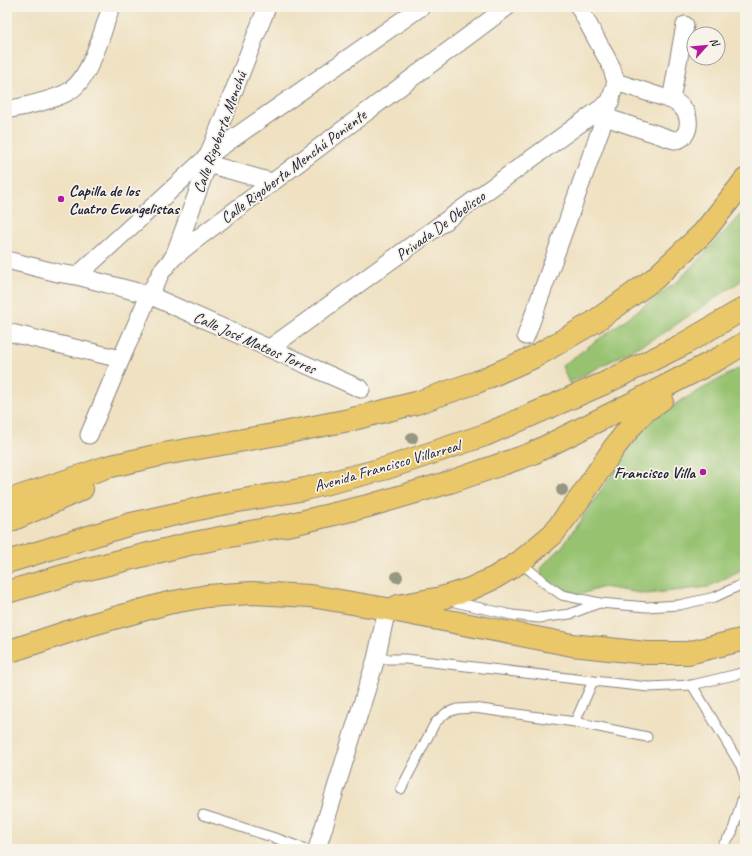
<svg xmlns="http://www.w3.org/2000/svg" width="752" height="856" font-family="Caveat,sans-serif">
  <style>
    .green { fill: #97c371; stroke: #5c7256 }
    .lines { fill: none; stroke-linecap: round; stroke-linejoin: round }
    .service-casing { stroke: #88827e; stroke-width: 11 }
    .minor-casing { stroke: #88827e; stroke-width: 19 }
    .trunk-casing { stroke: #88827e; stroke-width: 24 }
    .service { stroke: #fff; stroke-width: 9 }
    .minor { stroke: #fff; stroke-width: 17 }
    .trunk { stroke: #eac769; stroke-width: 22 }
    .tree { fill: #959782 }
    .poi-dot { fill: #b5179e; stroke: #f7f3e8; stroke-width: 1.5 }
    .labels { text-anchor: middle; stroke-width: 3.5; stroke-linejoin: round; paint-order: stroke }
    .street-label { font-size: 16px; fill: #22223b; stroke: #f7f3e8 }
    .poi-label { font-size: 16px; font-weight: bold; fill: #22223b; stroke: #f7f3e8; text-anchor: start }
  </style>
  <rect width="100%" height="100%" fill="#f7f3e8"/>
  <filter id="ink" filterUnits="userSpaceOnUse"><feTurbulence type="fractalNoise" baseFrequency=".025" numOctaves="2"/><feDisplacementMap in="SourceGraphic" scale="8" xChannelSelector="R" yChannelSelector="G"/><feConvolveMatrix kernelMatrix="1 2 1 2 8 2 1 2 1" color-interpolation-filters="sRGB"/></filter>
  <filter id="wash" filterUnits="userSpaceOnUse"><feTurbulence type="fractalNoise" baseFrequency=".012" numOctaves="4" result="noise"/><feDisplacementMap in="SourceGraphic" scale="16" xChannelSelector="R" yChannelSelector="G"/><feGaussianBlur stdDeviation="0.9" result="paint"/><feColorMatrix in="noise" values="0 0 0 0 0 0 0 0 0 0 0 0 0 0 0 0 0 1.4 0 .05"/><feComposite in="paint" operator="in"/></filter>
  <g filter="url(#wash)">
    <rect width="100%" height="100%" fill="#efe1c1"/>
    <g class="green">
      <polygon points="745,210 745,278 659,336 569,383 562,366 678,281"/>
      <polygon points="745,365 745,568 708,587 646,594 603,587 579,595 559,591 542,580 541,567 561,548 652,417"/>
    </g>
  </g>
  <g filter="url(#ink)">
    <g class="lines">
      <defs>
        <g id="service">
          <polyline points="520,562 546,584 562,595 600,603 647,607 679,605 715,597 745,583"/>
          <polyline points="450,601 512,615 539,618 570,614 599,603"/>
          <polyline points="376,659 406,659 593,681 649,687 692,685 738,674 745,671"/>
          <polyline points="692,685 741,766 745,779"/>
          <polyline points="575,722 647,737"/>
          <polyline points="401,789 435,723 446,713 457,709 474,708 575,722 593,681"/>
          <polyline points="203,815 278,839 305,849"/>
          <polyline points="720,849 732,833 745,790"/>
        </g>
        <g id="minor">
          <polyline points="671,100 685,25"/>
          <path d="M7 110C25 106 57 100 71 90 91 76 103 30 111 7"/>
          <path d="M605 117 674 140C677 140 680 140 683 137 690 130 690 117 684 110 681 105 676 102 671 100L616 82"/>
          <polyline points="208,164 272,182"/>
          <polyline points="174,256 208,164 208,156 267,7"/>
          <polyline points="7,260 58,273 77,276 149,295 361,389"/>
          <polyline points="77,276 208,156 421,7"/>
          <polyline points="7,332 121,359"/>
          <polyline points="526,336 605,117 616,82 611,66 579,7"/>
          <polyline points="270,348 611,101"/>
          <polyline points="89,435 121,359 149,295 162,271 173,258 190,244 507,7"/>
          <polyline points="317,849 376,659 387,609"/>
        </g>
        <g id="trunk">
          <polyline points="7,501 107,467 164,454 278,434 349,420 416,403 477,382 534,357 594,322 654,279 703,233 739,188 745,180"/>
          <polyline points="7,522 82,489"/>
          <polyline points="7,562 131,524 216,505 305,489 387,468 485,435 605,383 682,345 745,308"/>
          <polyline points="7,592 84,570 189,544 292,524 368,506 450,482 531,454 623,408 720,358 745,343"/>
          <polyline points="398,606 441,598 470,589 494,578 520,562 553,534 581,497 614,448 632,425 644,412 662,399"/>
          <polyline points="7,652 86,626 168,603 207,596 252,593 311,596 387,609 572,645 646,653 688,653 745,639"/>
        </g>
      </defs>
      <use href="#service" class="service-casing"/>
      <use href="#minor" class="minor-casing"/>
      <use href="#trunk" class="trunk-casing"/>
      <use href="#service" class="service"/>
      <use href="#minor" class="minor"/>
      <use href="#trunk" class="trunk"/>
    </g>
    <g class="tree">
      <circle cx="412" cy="438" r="6"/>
      <circle cx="562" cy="490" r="6"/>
      <circle cx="397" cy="577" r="6"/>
    </g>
  </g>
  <g class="poi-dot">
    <circle cx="61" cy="199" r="4"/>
    <circle cx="703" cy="472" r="4"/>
  </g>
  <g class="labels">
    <g class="street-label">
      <text transform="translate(219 132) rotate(-70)" y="6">Calle Rigoberta Menchú</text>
      <text transform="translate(293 166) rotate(-37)" y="6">Calle Rigoberta Menchú Poniente</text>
      <text transform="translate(440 225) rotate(-36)" y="6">Privada De Obelisco</text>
      <text transform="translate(255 342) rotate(24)" y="6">Calle José Mateos Torres</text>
      <text transform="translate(387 465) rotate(-16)" y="6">Avenida Francisco Villarreal</text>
    </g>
    <g class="poi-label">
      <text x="69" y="196">Capilla de los<tspan x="69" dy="18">Cuatro Evangelistas</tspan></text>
      <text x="695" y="478" text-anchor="end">Francisco Villa</text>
    </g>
  </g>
  <rect width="752" height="856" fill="none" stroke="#f7f3e8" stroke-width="24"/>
  <g transform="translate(706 46) rotate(63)"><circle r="19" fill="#f7f3e8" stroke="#a29fa3"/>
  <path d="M0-3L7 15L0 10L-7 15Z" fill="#b5179e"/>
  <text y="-6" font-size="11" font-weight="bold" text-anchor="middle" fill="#22223b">N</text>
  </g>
</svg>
